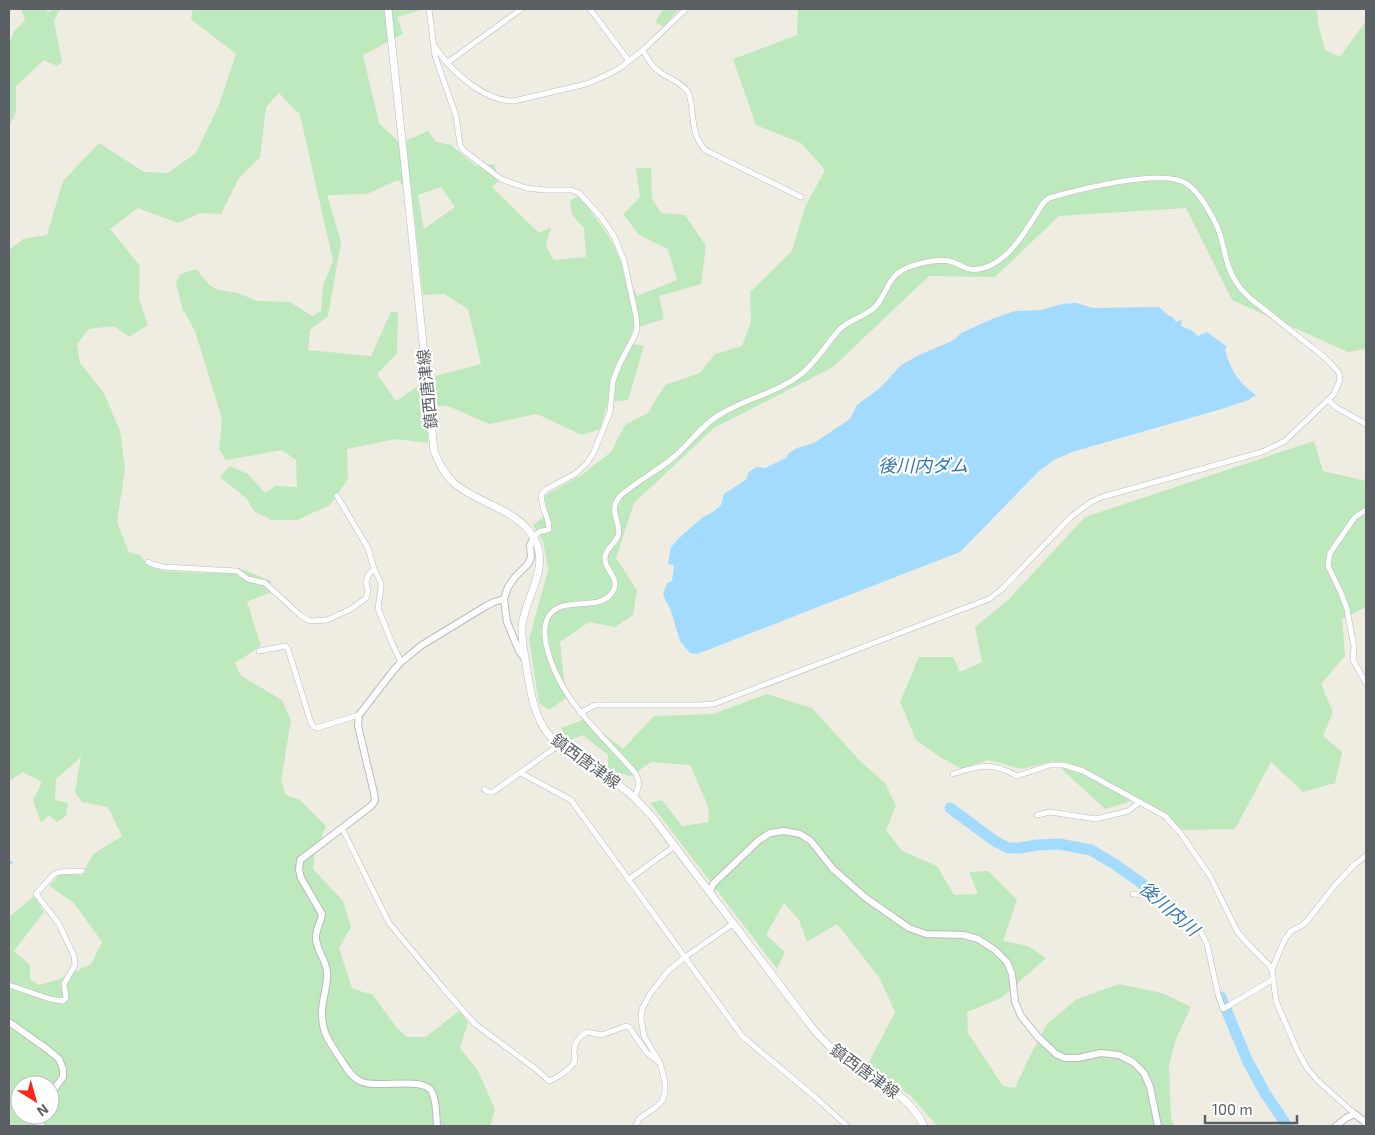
<svg xmlns="http://www.w3.org/2000/svg" width="1375" height="1135" font-family="'Exo 2','Noto Sans JP',sans-serif">
  <style>
    .green { fill: #bee9bc; fill-rule: evenodd }
    .water { fill: #a2dbff }
    .lines { fill: none; stroke-linecap: round; stroke-linejoin: round }
    .stream { stroke: #a2dbff; stroke-width: 2 }
    .river { stroke: #a2dbff; stroke-width: 11 }
    .minor-casing { stroke: #b8bbc0; stroke-width: 6 }
    .tertiary-casing { stroke: #b8bbc0; stroke-width: 8 }
    .secondary-casing { stroke: #b6bac0; stroke-width: 8 }
    .minor { stroke: #fff; stroke-width: 5 }
    .tertiary { stroke: #fff; stroke-width: 6 }
    .secondary { stroke: #fff; stroke-width: 7 }
    .labels { text-anchor: middle; stroke-width: 4.5; stroke-linejoin: round; paint-order: stroke }
    .street-label { font-size: 16px; fill: #5b6065; stroke: #fff }
    .water-label { font-size: 18px; font-style: italic; fill: #3376b2; stroke: #fff }
  </style>
  <rect width="100%" height="100%" fill="#efece2"/>
  <g class="green">
    <polygon points="21,9 45,9 48,12 53,9 60,9 54,21 62,62 57,66 44,60 16,86 16,112 9,127 9,43 14,31 25,20"/>
    <path d="M193 9H425L397 17 403 34 363 55 379 123 400 143 428 131 436 142 451 145 476 166 494 164 499 181 492 187 539 233 551 227 546 246 554 260 586 257 584 228 572 215 570 200 580 196 610 238 637 296 677 280 668 249 639 235 623 214 640 197 636 168H651L652 199 661 213 685 215 706 246 701 284 659 296 664 319 633 329 630 343 644 346 628 400 608 402 600 429 582 435 537 414 489 424 448 406H427L428 443 396 439 347 449 348 479 330 505 297 520H271L254 511 246 498 220 477 230 466 248 474 265 493 276 486 297 487 296 460 282 450 226 460 219 449 222 419 195 331 182 308 176 282 181 274 196 269 210 286 219 290 238 293 257 301 290 302 312 316 321 311 323 285 333 261 300 115 279 93 266 107 260 157 239 178 221 214 200 213 178 223 138 208 110 229 140 266 139 299 148 325 129 337 114 326 89 329 77 344 80 363 104 393 120 431 125 469 117 522 129 552 140 555 148 566 164 571 209 573 239 568 271 581V592L247 602 261 646 235 663 241 676 282 700 291 720 281 781 286 795 300 800 326 826 315 853 313 869 343 901 351 927 339 948 352 988 363 992 372 994 397 1028 407 1037H426L459 1011 468 1022 460 1048 478 1071 495 1109 490 1126H9V917L34 896 44 912 14 951 30 965V979L39 985 59 979 91 964 102 942 74 903 49 886 60 874 82 875 93 854 122 836 108 807 82 802 75 792 81 757 56 779 55 800 68 803 66 816 57 822 49 815 41 823 33 800 42 782 23 772 9 781V250L23 239 47 235 63 181 99 143 144 172 168 173 196 153 219 105 236 54 191 19ZM398 180 412 196 423 295 444 294 468 309 481 364 431 377 396 401 377 374 397 353 398 312H391L371 356 308 350 310 330 328 316 341 242 327 195 367 194ZM441 187 455 207 424 229 418 195ZM20 1085H50V1115H20Z"/>
    <polygon points="663,9 679,9 664,26 655,23"/>
    <polygon points="798,9 1317,9 1318,24 1325,50 1340,57 1366,21 1366,349 1348,352 1232,300 1186,208 1059,216 995,277 929,276 833,367 714,428 634,503 616,558 637,590 633,615 615,627 589,622 560,642 566,698 549,710 539,703 529,640 548,570 543,541 533,525 548,514 544,496 580,476 611,452 625,425 648,413 665,385 700,373 715,354 742,346 751,322 750,292 792,251 805,207 825,170 801,143 756,125 733,59 797,35"/>
    <polygon points="1314,441 1323,471 1366,481 1366,607 1342,619 1345,656 1321,684 1333,712 1323,736 1342,752 1335,783 1303,792 1271,762 1235,829 1182,830 1138,799 1105,809 1053,761 1021,769 988,760 962,769 940,757 916,740 900,702 919,657 953,657 960,672 982,662 975,627 1008,600 1085,517"/>
    <polygon points="767,694 812,708 860,761 885,783 896,806 886,830 902,851 937,866 954,895 978,894 969,872 988,871 1017,900 1003,941 1028,946 1046,958 1001,998 967,1012 968,1033 1003,1086 1015,1088 1030,1056 1047,1024 1077,999 1119,984 1162,993 1191,1007 1176,1039 1169,1066 1171,1118 1174,1126 937,1126 911,1096 867,1066 895,1012 879,977 837,924 807,942 799,920 784,903 766,935 785,952 777,969 650,803 662,800 682,826 709,822 708,806 690,765 651,762 631,776 608,770 608,755 583,735 568,741 561,728 585,719 623,749 654,716 713,714"/>
  </g>
  <path class="water" d="M1076 303 1093 308 1159 307 1169 316 1173 317 1176 322 1182 320 1181 326 1191 330 1198 336 1207 332 1227 347 1225 350C1231 371 1238 382 1256 395L1249 400 1218 410 1072 452 1054 460 1039 471 960 552 697 654 690 653 680 641 671 611 663 595 667 583 672 581 674 565 668 564 671 547 681 536 702 518 713 512 721 505 724 494 747 479 748 473 756 467 765 468 786 458 789 453 797 448 814 443 850 419 857 405 881 387 901 365 919 355 954 340 961 333 992 319 1015 311 1041 310 1062 304Z"/>
  <g class="lines">
    <polyline class="stream" points="9,864 12,862"/>
    <g class="river">
      <polyline points="950,808 996,842 1009,848 1020,848 1036,845 1059,844 1091,850 1116,865 1144,885 1164,901"/>
      <polyline points="1221,997 1247,1060 1265,1093 1287,1126"/>
    </g>
    <defs>
      <g id="minor">
        <polyline points="429,9 435,56 456,116 460,145 463,150 501,179 526,188 545,190 571,190 579,193 601,217 614,236 624,261 636,316 637,329 634,337 620,363 613,381 610,412 594,452 587,463 575,474 547,489 542,493 541,496 543,507 548,521 549,529 539,532 534,537"/>
        <polyline points="590,9 629,61"/>
        <path d="M435 47C451 71 483 101 514 101L586 84 605 76 620 68 643 50 686 9"/>
        <path d="M643 50C647 57 650 64 656 69 666 78 681 81 688 92 691 98 691 104 692 111 694 127 694 137 705 150L801 197"/>
        <polyline points="447,63 521,9"/>
        <polyline points="1329,401 1337,408 1366,424"/>
        <polyline points="337,496 368,548 374,569 381,583 381,588 378,608 392,643 401,662"/>
        <polyline points="1366,510 1355,517 1330,553 1328,566 1341,593 1347,609 1354,647 1353,660 1366,683"/>
        <polyline points="148,562 152,564 163,567 237,571 248,579 265,583 300,615 310,621 327,620 351,609 366,598 368,591 366,582 369,574 374,569"/>
        <polyline points="259,651 285,646 288,649 311,723 314,727 317,728 359,715"/>
        <path d="M580 713 595 705H699L714 704 989 599 1001 590 1072 516 1091 502 1102 497 1262 452 1285 441 1334 394 1340 380 1339 373 1334 367 1323 356C1305 342 1287 328 1269 313 1257 304 1244 295 1236 282 1224 264 1225 243 1216 224 1209 211 1200 193 1187 184 1164 167 1077 190 1049 198L1044 202C1031 221 1018 248 998 261 990 267 976 272 966 268 960 266 955 262 949 261 937 258 908 265 898 273 887 281 885 297 875 307 865 317 850 319 840 329 826 344 817 362 800 375 776 393 745 399 719 415 702 425 690 443 675 456 658 471 637 481 620 496 618 499 615 503 615 506 612 516 622 526 618 536 615 544 605 549 605 558 604 572 622 577 612 593 599 611 568 597 552 612 543 620 544 633 546 644 559 702 600 731 636 774 640 783 639 788 634 797"/>
        <polyline points="521,773 571,800 742,1036 815,1097 847,1126"/>
        <path d="M953 774C979 765 992 762 1017 776L1050 765H1064L1083 771 1165 816 1181 834 1210 876 1237 931C1247 945 1261 955 1272 969"/>
        <polyline points="484,789 488,792 493,792 559,745"/>
        <polyline points="1037,815 1050,812 1096,819 1128,811 1140,802"/>
        <path d="M342 828 389 923 444 989 475 1024 537 1070 549 1081 552 1080C558 1076 570 1070 574 1063 576 1059 574 1055 574 1051 574 1043 580 1036 587 1032L602 1035 626 1026 629 1027 647 1053 660 1063"/>
        <polyline points="628,880 672,848"/>
        <polyline points="1133,894 1155,895 1166,900 1200,930 1207,944 1218,994 1223,1009 1272,980"/>
        <polyline points="9,985 50,999 63,1001 66,998 64,984 75,965 74,956 59,924 36,894 53,875 59,872 82,871"/>
        <polyline points="1355,1114 1318,1081 1307,1068 1297,1050 1276,1001 1272,969 1285,939 1291,931 1301,926 1307,921 1336,884 1355,864 1366,856"/>
        <polyline points="636,1126 639,1119 656,1107 662,1101 665,1093 665,1082 660,1063 644,1036 641,1018 642,1009 650,994 668,971 685,957 734,923"/>
      </g>
      <g id="tertiary">
        <polyline points="504,599 507,622 519,651 525,659"/>
        <polyline points="710,892 713,884 759,840 770,833 784,831 800,834 811,841 833,869 866,898 909,928 926,934 964,935 978,939 995,950 1007,962 1012,974 1015,1002 1021,1016 1038,1037 1056,1054 1065,1058 1078,1058 1101,1053 1119,1055 1133,1062 1144,1073 1150,1087 1158,1126"/>
        <polyline points="9,1022 47,1049 59,1059 63,1069 63,1077 50,1095"/>
        <polyline points="35,1115 38,1122 42,1126"/>
        <path d="M437 1126C436 1115 437 1102 432 1092 424 1075 376 1090 360 1081 351 1077 345 1066 340 1058 329 1042 321 1031 322 1010 323 997 328 984 327 972 326 960 317 951 316 939 315 930 321 923 322 914L301 878 299 870 300 860 371 806 375 801 374 793 358 726 359 715 393 671 401 662 422 645 486 606 494 602 504 599 508 587 515 577 528 564 531 557 530 545 534 537"/>
        <polyline points="1336,1126 1346,1118 1355,1114 1366,1123"/>
      </g>
      <path id="secondary" d="M388 9 406 177 434 451C439 463 444 474 454 483 478 504 518 509 534 538 551 568 525 596 522 626 521 639 524 651 526 664 530 688 533 716 549 735 557 744 567 750 576 757 592 767 609 777 624 789 634 796 642 806 651 815L814 1030C823 1040 831 1049 842 1057 870 1078 909 1093 924 1126"/>
    </defs>
    <use href="#minor" class="minor-casing"/>
    <use href="#tertiary" class="tertiary-casing"/>
    <use href="#secondary" class="secondary-casing"/>
    <use href="#minor" class="minor"/>
    <use href="#tertiary" class="tertiary"/>
    <use href="#secondary" class="secondary"/>
  </g>
  <g class="labels">
    <g class="street-label">
      <text transform="translate(427 389) rotate(-96)" y="6">鎮西唐津線</text>
      <text transform="translate(586 761) rotate(36)" y="6">鎮西唐津線</text>
      <text transform="translate(865 1071) rotate(36)" y="6">鎮西唐津線</text>
    </g>
    <g class="water-label">
      <text x="923" y="472">後川内ダム</text>
      <text transform="translate(1169 909) rotate(41)" y="6">後川内川</text>
    </g>
  </g>
  <rect width="1375" height="1135" fill="none" stroke="#5b6065" stroke-width="20"/>
  <g transform="translate(35 1100) rotate(143)"><circle r="24" fill="#ffffff" stroke="#bdbfc1"/>
  <path d="M0-4L9 19L0 12L-9 19Z" fill="#f9261e"/>
  <text y="-8" font-size="14" font-weight="bold" text-anchor="middle" fill="#5b6065">N</text>
  </g>
  <path d="M1205 1115v8h92v-8" fill="none" stroke="#5b6065" stroke-width="2.5"/>
  <text x="1212" y="1115" font-size="15" fill="#5b6065" stroke="#ffffff" stroke-width="4" paint-order="stroke">100 m</text>
</svg>
